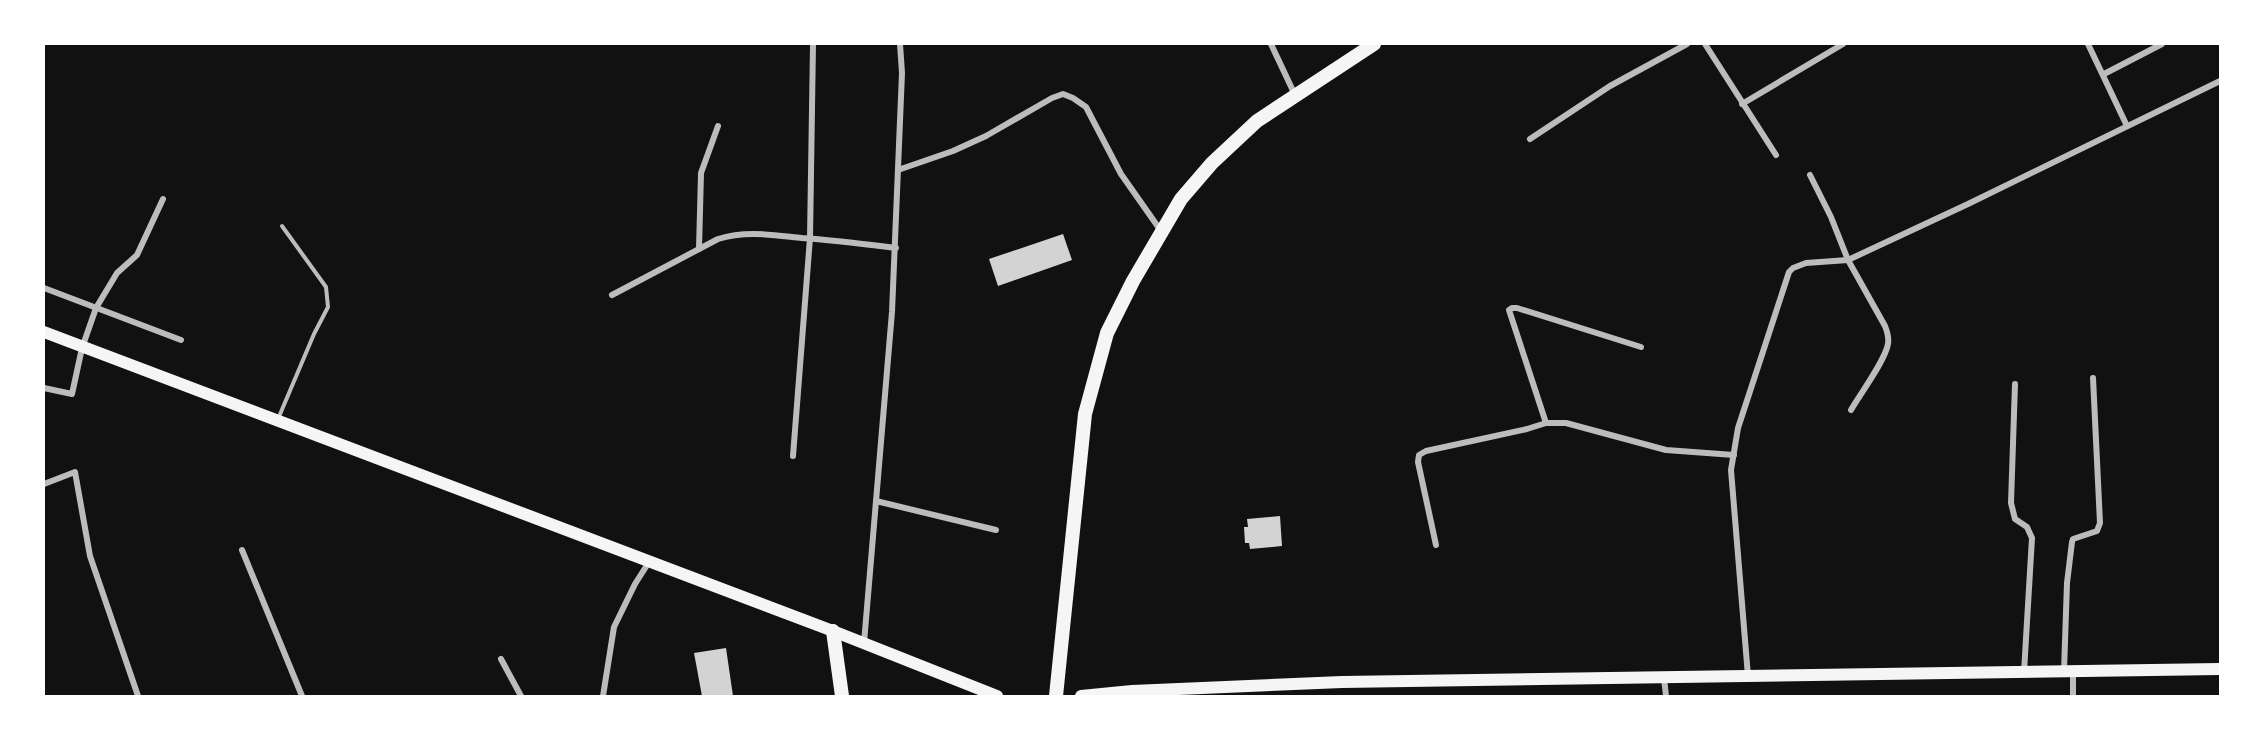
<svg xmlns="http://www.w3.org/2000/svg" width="2264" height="740" font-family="'Times New Roman',serif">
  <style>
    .building { fill: #d3d3d3 }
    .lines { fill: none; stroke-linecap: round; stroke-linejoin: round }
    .service { stroke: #bcbcbc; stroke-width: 4 }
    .minor { stroke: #bcbcbc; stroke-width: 6 }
    .primary { stroke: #f5f5f5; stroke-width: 12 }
    .trunk { stroke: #f5f5f5; stroke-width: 14 }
  </style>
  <rect width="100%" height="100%" fill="#111"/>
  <g class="building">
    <polygon points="1063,234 1072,260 998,286 989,259"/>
    <polygon points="1280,516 1282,546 1250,549 1249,543 1245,543 1244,527 1248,527 1247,519"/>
    <polygon points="726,648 733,696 702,696 694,653"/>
  </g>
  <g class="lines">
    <polyline class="service" points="278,419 314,334 328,307 326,287 282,226"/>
    <g class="minor">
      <polyline points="1271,44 1295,95"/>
      <polyline points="1705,44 1776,155"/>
      <polyline points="2088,44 2127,126"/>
      <polyline points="2104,74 2162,44"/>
      <polyline points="1742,104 1843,44"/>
      <polyline points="1530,139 1610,86 1687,44"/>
      <polyline points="898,170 953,151 986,136 1052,98 1063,94 1073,98 1086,107 1121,174 1161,231"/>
      <path d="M1810 175 1831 217 1848 260 1885 326C1887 331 1889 338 1888 344 1885 361 1860 394 1851 410"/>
      <polyline points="699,249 701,173 718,126"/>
      <polyline points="44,288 181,340"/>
      <path d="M612 295 718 239C746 230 773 235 802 238 833 240 864 244 896 248"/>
      <polyline points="1641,347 1517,308 1512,308 1509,310 1546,423 1566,423 1666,450 1734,455"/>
      <polyline points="2015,384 2011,503 2015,519 2027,527 2032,538 2024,672"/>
      <polyline points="44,388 72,394 82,348 96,308 117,273 137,255 163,199"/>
      <polyline points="793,456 810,238 813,44"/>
      <polyline points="44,484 75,472 90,556 138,696"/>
      <polyline points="876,501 996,530"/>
      <polyline points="1436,545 1418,462 1419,455 1426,451 1527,429 1546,423"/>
      <polyline points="242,550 302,696"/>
      <polyline points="864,643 892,312 902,73 900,44"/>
      <polyline points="501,659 521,696"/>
      <polyline points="2064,671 2067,583 2072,542 2073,539 2097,531 2100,523 2093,378"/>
      <polyline points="1748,676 1731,470 1738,428 1789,272 1793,268 1806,263 1848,260 1968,204 2220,81"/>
      <polyline points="1664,678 1666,696"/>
      <polyline points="603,696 614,627 635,584 649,562"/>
      <polyline points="2073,696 2073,671"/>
    </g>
    <g class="primary">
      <polyline points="44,332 833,631 997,696"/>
      <polyline points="1081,696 1132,691 1342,682 2220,669"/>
    </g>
    <g class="trunk">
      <polyline points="833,631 842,696"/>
      <polyline points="1056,696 1085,414 1107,333 1133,281 1181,199 1212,163 1257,121 1374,44"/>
    </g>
  </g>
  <rect width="2264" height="740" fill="none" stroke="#ffffff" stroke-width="90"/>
</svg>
